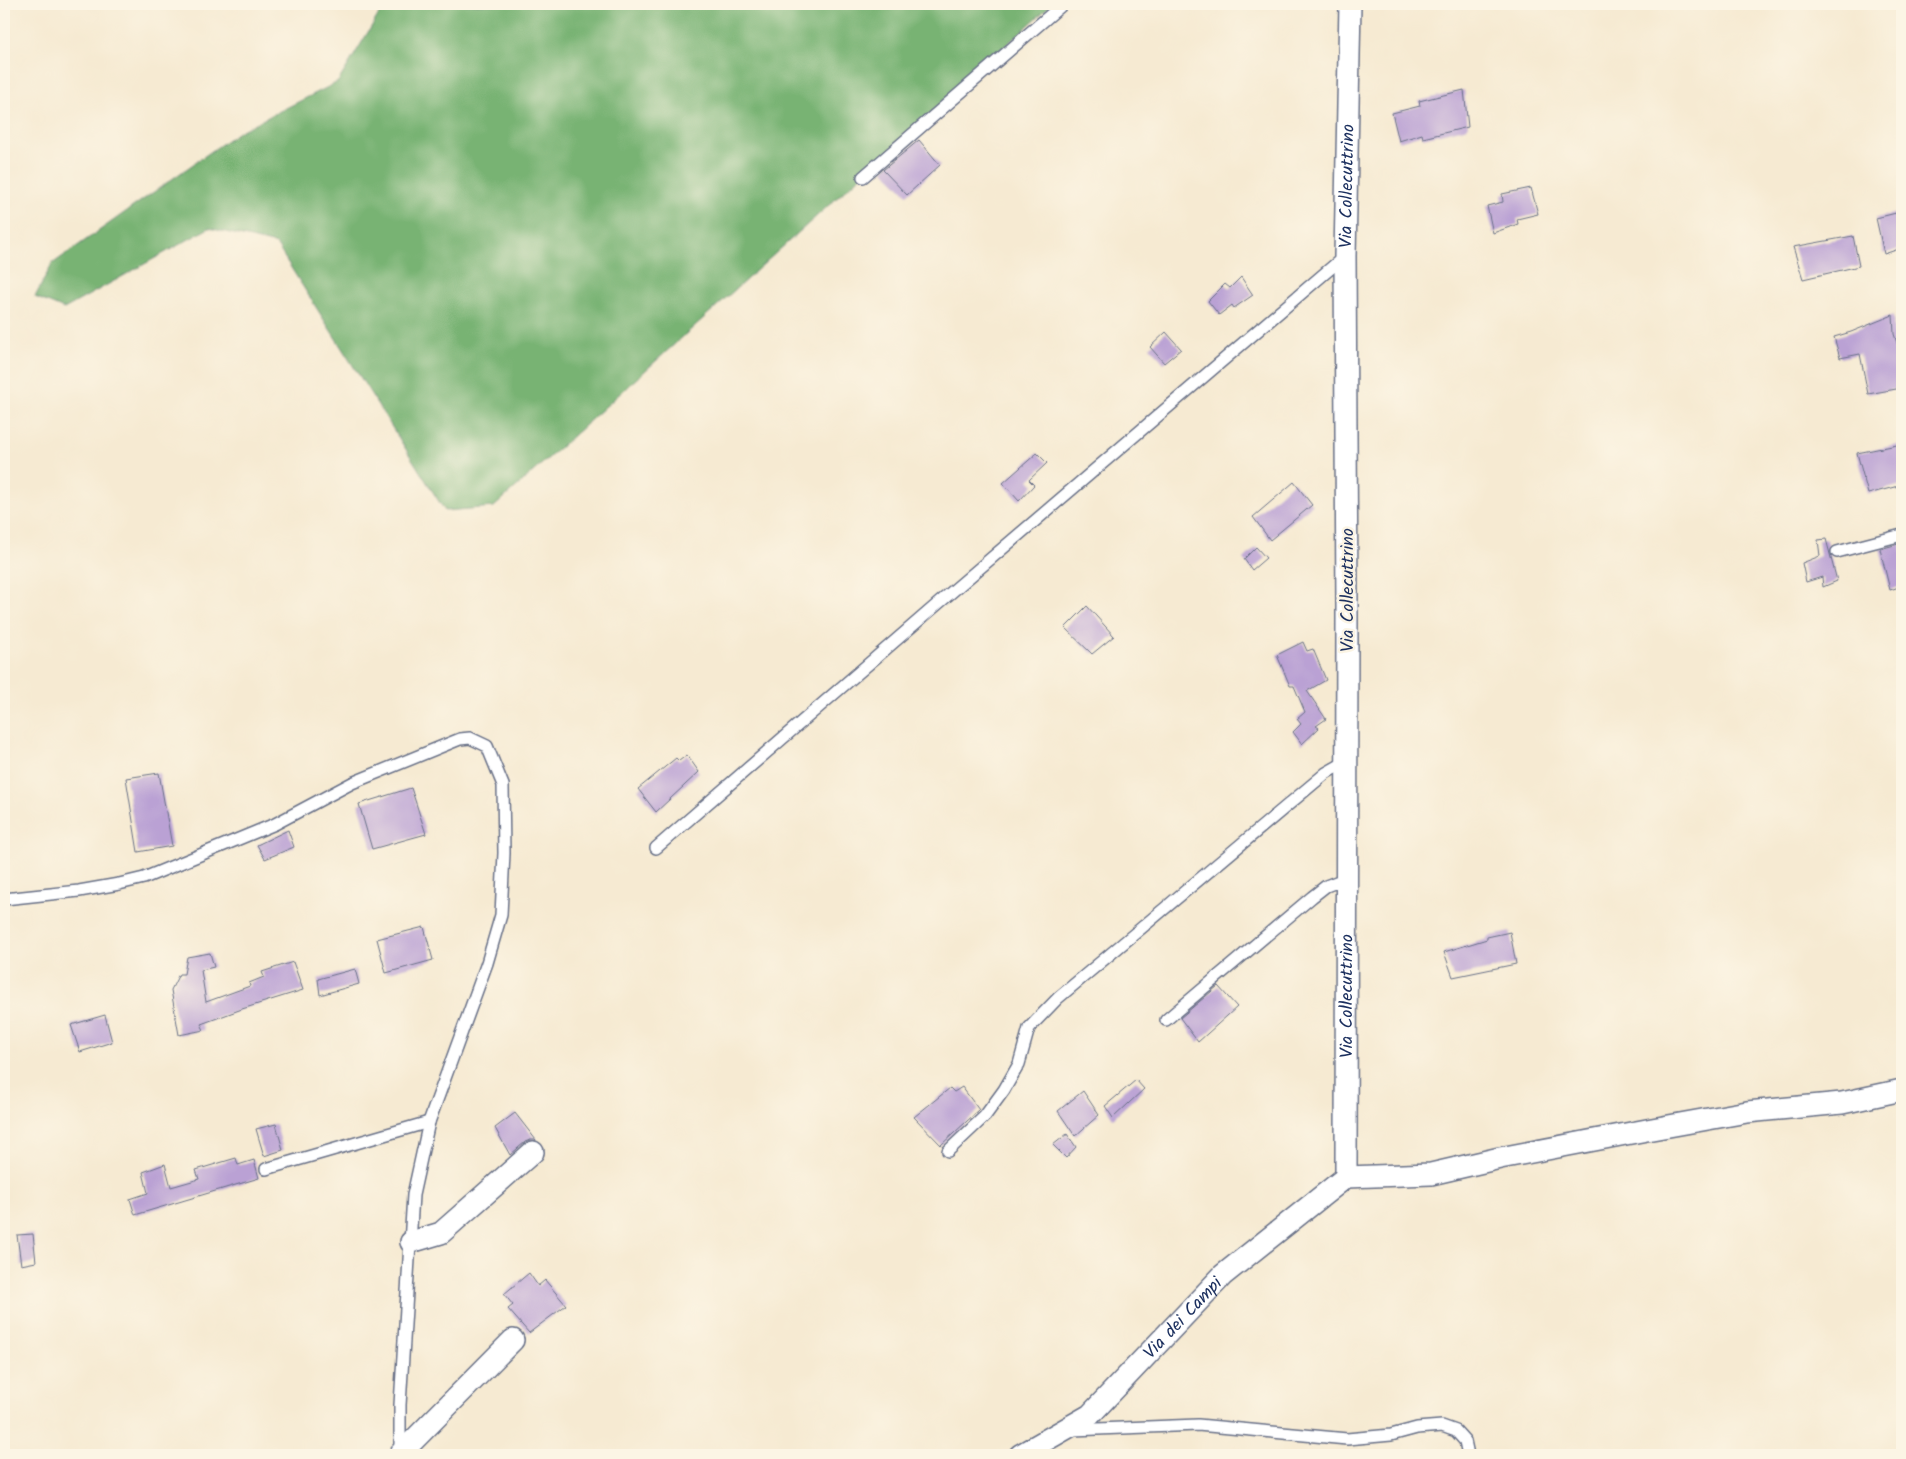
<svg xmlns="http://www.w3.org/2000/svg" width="1906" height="1459" font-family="Kalam,sans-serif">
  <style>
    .forest { fill: #78b373; stroke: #4a7168 }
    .building { fill: #baa1d4 }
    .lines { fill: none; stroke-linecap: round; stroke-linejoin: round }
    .lane-casing { stroke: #687087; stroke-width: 14 }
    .street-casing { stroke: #687087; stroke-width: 24 }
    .lane { stroke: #fff; stroke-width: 11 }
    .street { stroke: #fff; stroke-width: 21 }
    .labels { text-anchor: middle; stroke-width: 5; stroke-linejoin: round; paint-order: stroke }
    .street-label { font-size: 18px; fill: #1b2f5e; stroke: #fcf5e5 }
  </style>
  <rect width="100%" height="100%" fill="#fcf5e5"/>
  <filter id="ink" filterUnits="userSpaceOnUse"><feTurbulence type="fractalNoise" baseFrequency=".02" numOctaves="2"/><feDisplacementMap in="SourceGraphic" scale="10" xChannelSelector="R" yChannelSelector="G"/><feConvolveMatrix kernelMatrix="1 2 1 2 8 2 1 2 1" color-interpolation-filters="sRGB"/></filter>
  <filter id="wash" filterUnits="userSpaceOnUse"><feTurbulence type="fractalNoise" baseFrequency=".0096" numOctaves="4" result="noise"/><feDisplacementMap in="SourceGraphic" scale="20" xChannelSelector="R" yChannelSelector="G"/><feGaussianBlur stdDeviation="1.12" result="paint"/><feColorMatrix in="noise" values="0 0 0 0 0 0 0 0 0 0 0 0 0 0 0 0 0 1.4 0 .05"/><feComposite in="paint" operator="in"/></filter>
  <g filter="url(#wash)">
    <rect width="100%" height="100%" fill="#f6ead2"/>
    <polygon class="forest" points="385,4 1052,4 494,507 445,511 276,244 209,228 64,309 35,297 52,264 240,131 338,82"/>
    <g id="blocks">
      <g class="building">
        <polygon points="1464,90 1468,127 1423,138 1422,134 1399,141 1392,113 1420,106 1419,101"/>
        <polygon points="919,140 940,165 907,195 883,170"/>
        <polygon points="1531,188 1538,214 1517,219 1518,224 1493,233 1487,206 1503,202 1502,194"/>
        <polygon points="1896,213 1902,240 1902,248 1884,254 1876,218"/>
        <polygon points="1853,236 1859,266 1803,279 1793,247"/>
        <polygon points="1241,277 1253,295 1234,308 1232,305 1219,315 1208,301 1225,284 1230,288"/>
        <polygon points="1893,315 1894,334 1902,358 1902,388 1868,394 1860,354 1840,358 1834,337 1851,332"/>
        <polygon points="1166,332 1181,349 1164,363 1150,347"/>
        <polygon points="1902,444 1902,485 1868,494 1857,453"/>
        <polygon points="1037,453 1047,463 1029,480 1034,485 1019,501 1003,483"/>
        <polygon points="1294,482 1312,505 1270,540 1253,517"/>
        <polygon points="1826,539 1837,581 1823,587 1822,577 1806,582 1802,563 1820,556 1818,540"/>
        <polygon points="1902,543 1902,586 1890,590 1880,549"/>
        <polygon points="1256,547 1266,558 1252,570 1244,559"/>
        <polygon points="1087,606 1114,636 1092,654 1065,628"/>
        <polygon points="1303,642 1307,651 1313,649 1326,680 1307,691 1326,719 1316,726 1319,728 1302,744 1293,732 1301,724 1297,719 1305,712 1294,686 1290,686 1277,655"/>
        <polygon points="687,755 699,772 656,812 638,789 676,758 679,761"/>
        <polygon points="159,773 172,846 138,852 126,778"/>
        <polygon points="411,788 426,834 372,849 359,804"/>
        <polygon points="288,830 294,847 265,859 257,845"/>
        <polygon points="424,927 433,960 386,973 377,939"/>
        <polygon points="1510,932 1516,964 1453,977 1444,952 1487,939 1487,937"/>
        <polygon points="210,953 214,967 201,970 206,1002 250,986 249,983 264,977 262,972 293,962 303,990 242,1009 201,1024 204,1030 179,1035 171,990 179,974 184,974 187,957"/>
        <polygon points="355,969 359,984 320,995 318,979"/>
        <polygon points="1218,986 1237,1007 1198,1042 1180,1018"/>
        <polygon points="105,1015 112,1042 80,1052 71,1025"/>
        <polygon points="1136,1080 1144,1089 1113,1118 1105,1106"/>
        <polygon points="962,1087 979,1110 941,1145 914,1117 950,1088 954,1092"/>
        <polygon points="1083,1091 1099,1115 1075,1136 1058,1111"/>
        <polygon points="515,1113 536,1140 530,1140 525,1142 510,1155 495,1128"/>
        <polygon points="276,1124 283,1150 264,1156 256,1129"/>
        <polygon points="1067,1134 1076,1147 1066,1158 1053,1145"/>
        <polygon points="236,1158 238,1165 254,1160 259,1178 135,1215 130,1199 148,1193 143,1172 165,1164 171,1187 199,1179 196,1170"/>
        <polygon points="33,1234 36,1262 21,1265 17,1235"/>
        <polygon points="529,1273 538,1286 545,1280 566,1305 529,1333 508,1309 513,1305 504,1294"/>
      </g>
    </g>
  </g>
  <g filter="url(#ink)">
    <use href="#blocks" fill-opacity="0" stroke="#687087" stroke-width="1"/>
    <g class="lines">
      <defs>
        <g id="lane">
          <polyline points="863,177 1063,4"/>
          <polyline points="1837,552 1902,535"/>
          <polyline points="656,848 940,602 1345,256"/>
          <polyline points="4,899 79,891 119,884 144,878 275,824 352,783 460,739 470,738 487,746 503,785 504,853 501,915 487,963 429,1122 413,1195 400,1405 400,1454"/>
          <polyline points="1166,1020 1312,897 1326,886 1347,878"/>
          <polyline points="948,1151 985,1116 1004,1090 1019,1064 1029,1028 1058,998 1326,773 1347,761"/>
          <polyline points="266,1169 429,1122"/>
          <polyline points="1072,1430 1198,1425 1347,1439 1391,1435 1417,1428 1442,1426 1456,1431 1465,1441 1468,1455"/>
        </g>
        <g id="street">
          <path id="s1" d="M1346 1177 1347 607 1345 256 1350 4"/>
          <polyline points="1346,1177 1431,1174 1500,1158 1652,1129 1747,1112 1842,1103 1902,1090"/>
          <polyline points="411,1242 441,1233 533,1152"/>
          <polyline points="400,1454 513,1340"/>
          <path id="s2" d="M1020 1455 1090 1415 1223 1275 1346 1177"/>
        </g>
      </defs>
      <use href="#lane" class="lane-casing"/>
      <use href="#street" class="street-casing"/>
      <use href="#lane" class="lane"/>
      <use href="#street" class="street"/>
    </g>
  </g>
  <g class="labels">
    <g class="street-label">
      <text dy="6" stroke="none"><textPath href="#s1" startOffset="991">Via Collecuttrino</textPath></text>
      <text transform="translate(1347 590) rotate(-90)" y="6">Via Collecuttrino</text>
      <text dy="6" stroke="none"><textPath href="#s1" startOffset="181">Via Collecuttrino</textPath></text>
      <text dy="6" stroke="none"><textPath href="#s2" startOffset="215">Via dei Campi</textPath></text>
    </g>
  </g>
  <rect width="1906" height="1459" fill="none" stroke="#fcf5e5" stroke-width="20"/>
</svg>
